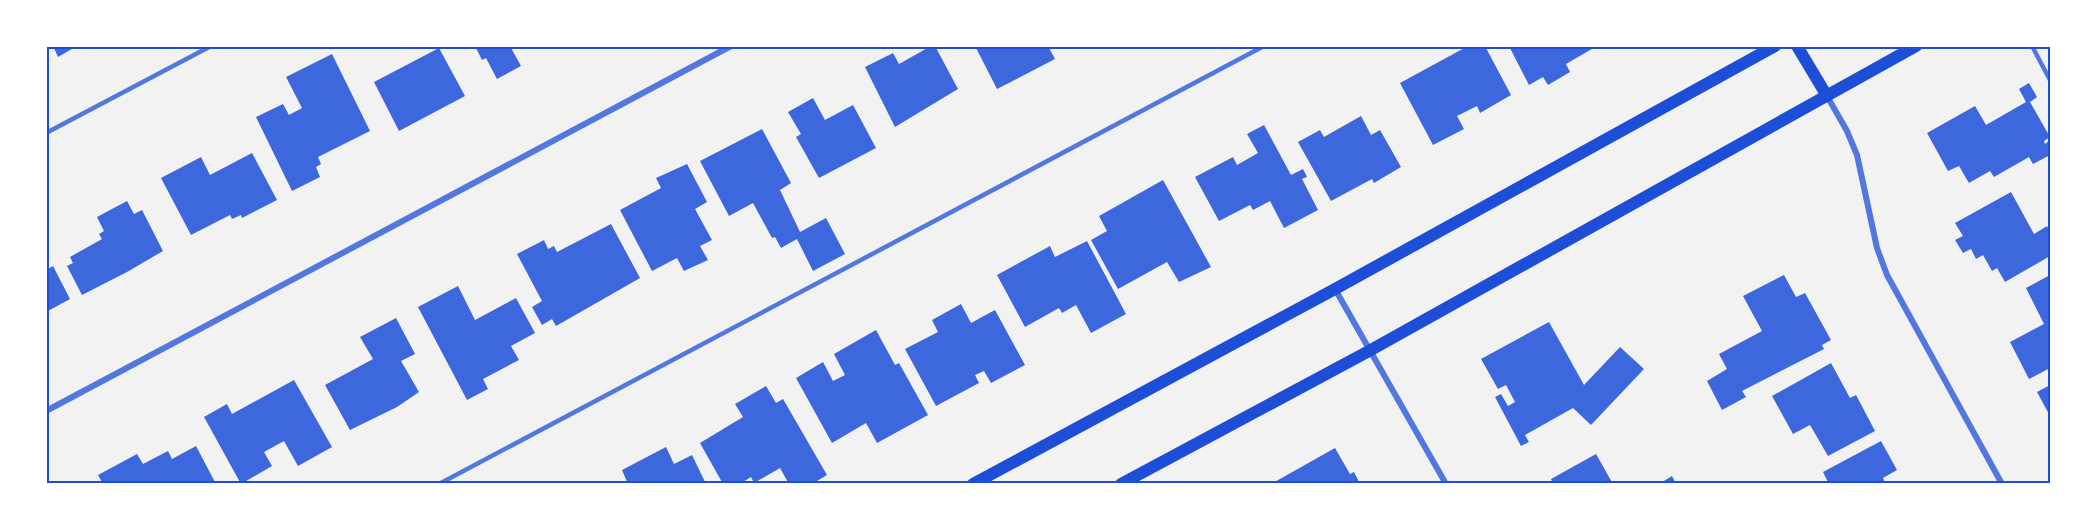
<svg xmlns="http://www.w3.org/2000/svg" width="2097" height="530" font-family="'Work Sans',sans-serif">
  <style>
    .building { fill: #3d67dc }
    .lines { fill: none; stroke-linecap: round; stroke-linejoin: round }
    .service { stroke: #5277de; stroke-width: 4.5 }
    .minor { stroke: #5277de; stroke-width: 6 }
    .secondary { stroke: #1d4ed8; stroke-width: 12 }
    .neatline { fill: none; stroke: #1d4ed8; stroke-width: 2 }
  </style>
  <rect width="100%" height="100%" fill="#f2f2f2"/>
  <g class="building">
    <polygon points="53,46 77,46 58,57"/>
    <polygon points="475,46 510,46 521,66 497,79 486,58 482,60"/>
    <polygon points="931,46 935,46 958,89 895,127 865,67 893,53 899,64"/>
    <polygon points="975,46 1048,46 1055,59 997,89"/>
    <polygon points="1468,46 1485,46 1511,95 1480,113 1477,106 1457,116 1464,129 1433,145 1400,83"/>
    <polygon points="1509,46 1597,46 1566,64 1570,72 1548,85 1543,77 1529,85"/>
    <polygon points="439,48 465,96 399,131 374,82"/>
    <polygon points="332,54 370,131 318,157 321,164 316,167 320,177 292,191 256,117 283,104 289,115 302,108 286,77"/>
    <polygon points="2029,83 2037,97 2030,102 2050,137 2044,141 2045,144 2050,140 2050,155 2033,164 2029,157 1994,177 1990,171 1969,183 1959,166 1948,171 1927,133 1975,106 1986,125 2026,102 2019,89"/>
    <polygon points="813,98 825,120 853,105 876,148 819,178 796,137 801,134 788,112"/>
    <polygon points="1361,116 1371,135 1380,130 1401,167 1374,183 1372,179 1331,201 1298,142 1320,130 1324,137"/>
    <polygon points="1264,125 1291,175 1303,169 1307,177 1302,179 1318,210 1284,228 1270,201 1253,210 1250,205 1219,221 1195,177 1233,157 1237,165 1258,153 1247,134"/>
    <polygon points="762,129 791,183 780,190 800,232 826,218 845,254 813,271 797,239 781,248 775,237 772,238 753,203 729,216 700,161"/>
    <polygon points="252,153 277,200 242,218 241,215 232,219 230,215 191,235 161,178 201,157 210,175"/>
    <polygon points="687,164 707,202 695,209 712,240 700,246 708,260 684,271 677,258 652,271 620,210 661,188 656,178"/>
    <polygon points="1163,180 1211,267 1179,282 1167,262 1118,289 1091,240 1107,231 1099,216"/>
    <polygon points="2011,192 2034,234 2047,226 2050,232 2050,256 2005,282 1997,268 1992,271 1983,255 1976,259 1971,249 1963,253 1955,240 1963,236 1955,223"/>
    <polygon points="127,201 134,214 142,210 163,251 127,272 82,295 67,266 73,263 70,257 102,239 99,234 104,231 97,217"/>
    <polygon points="611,224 640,278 556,326 552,319 542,325 532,307 542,301 517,254 544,240 548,249 554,246 557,252"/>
    <polygon points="1087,241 1126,314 1091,333 1076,305 1062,313 1059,308 1025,327 997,275 1050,246 1055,257"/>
    <polygon points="53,266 70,299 46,312 46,270"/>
    <polygon points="1784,275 1796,297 1805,293 1831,340 1822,345 1824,349 1742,391 1746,397 1722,410 1707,381 1727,369 1719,354 1762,331 1743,296"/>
    <polygon points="2050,275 2050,368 2029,379 2010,342 2044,324 2026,288"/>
    <polygon points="458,286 475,320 516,298 535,333 511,346 519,360 483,379 488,389 467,400 418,307"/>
    <polygon points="961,304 971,323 995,310 1025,365 991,383 984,371 975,375 979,383 936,406 905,349 938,332 932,320"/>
    <polygon points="396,318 415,354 401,361 419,392 397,407 350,430 325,385 373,359 360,337"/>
    <polygon points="1549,322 1584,385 1620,347 1644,369 1591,425 1573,408 1525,435 1529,442 1521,446 1495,397 1501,394 1508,406 1515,402 1506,385 1498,389 1481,359"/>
    <polygon points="876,330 895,365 899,363 928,415 877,443 866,423 832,443 796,378 823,362 833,381 845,375 834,354"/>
    <polygon points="1831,363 1850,398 1856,395 1875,431 1828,456 1810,425 1793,434 1772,396"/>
    <polygon points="294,380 332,447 298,466 284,441 264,452 272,466 241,484 204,417 227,404 232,414"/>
    <polygon points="2050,385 2050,416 2037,392"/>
    <polygon points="766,386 776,403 783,399 827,475 812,484 789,484 780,468 754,483 751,477 740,484 723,484 700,443 743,417 735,404"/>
    <polygon points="1881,441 1897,470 1883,478 1886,484 1829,484 1823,472"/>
    <polygon points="196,446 216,484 103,484 98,475 137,454 143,464 168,451 172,459"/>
    <polygon points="666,447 674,464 692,455 706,484 628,484 622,470"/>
    <polygon points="1335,448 1350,474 1354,472 1360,484 1271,484"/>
    <polygon points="1596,454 1613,484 1553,484 1551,479"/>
    <polygon points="1672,476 1676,484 1659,484"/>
  </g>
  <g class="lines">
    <g class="service">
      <polyline points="2032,46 2050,80"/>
      <polyline points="46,133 211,46"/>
      <polyline points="439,484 1264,46"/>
    </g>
    <g class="minor">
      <polyline points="1827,96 1847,131 1857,155 1877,248 1887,275 2002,484"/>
      <polyline points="1335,289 1446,484"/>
      <polyline points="46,411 731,46"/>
    </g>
    <g class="secondary">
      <polyline points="1797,46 1827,96"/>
      <polyline points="973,484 1335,289 1775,46"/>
      <polyline points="1121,484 1369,351 1916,46"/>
    </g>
  </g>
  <rect width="2097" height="530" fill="none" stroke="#ffffff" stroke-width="96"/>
  <rect x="48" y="48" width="2001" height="434" class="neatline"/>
</svg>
